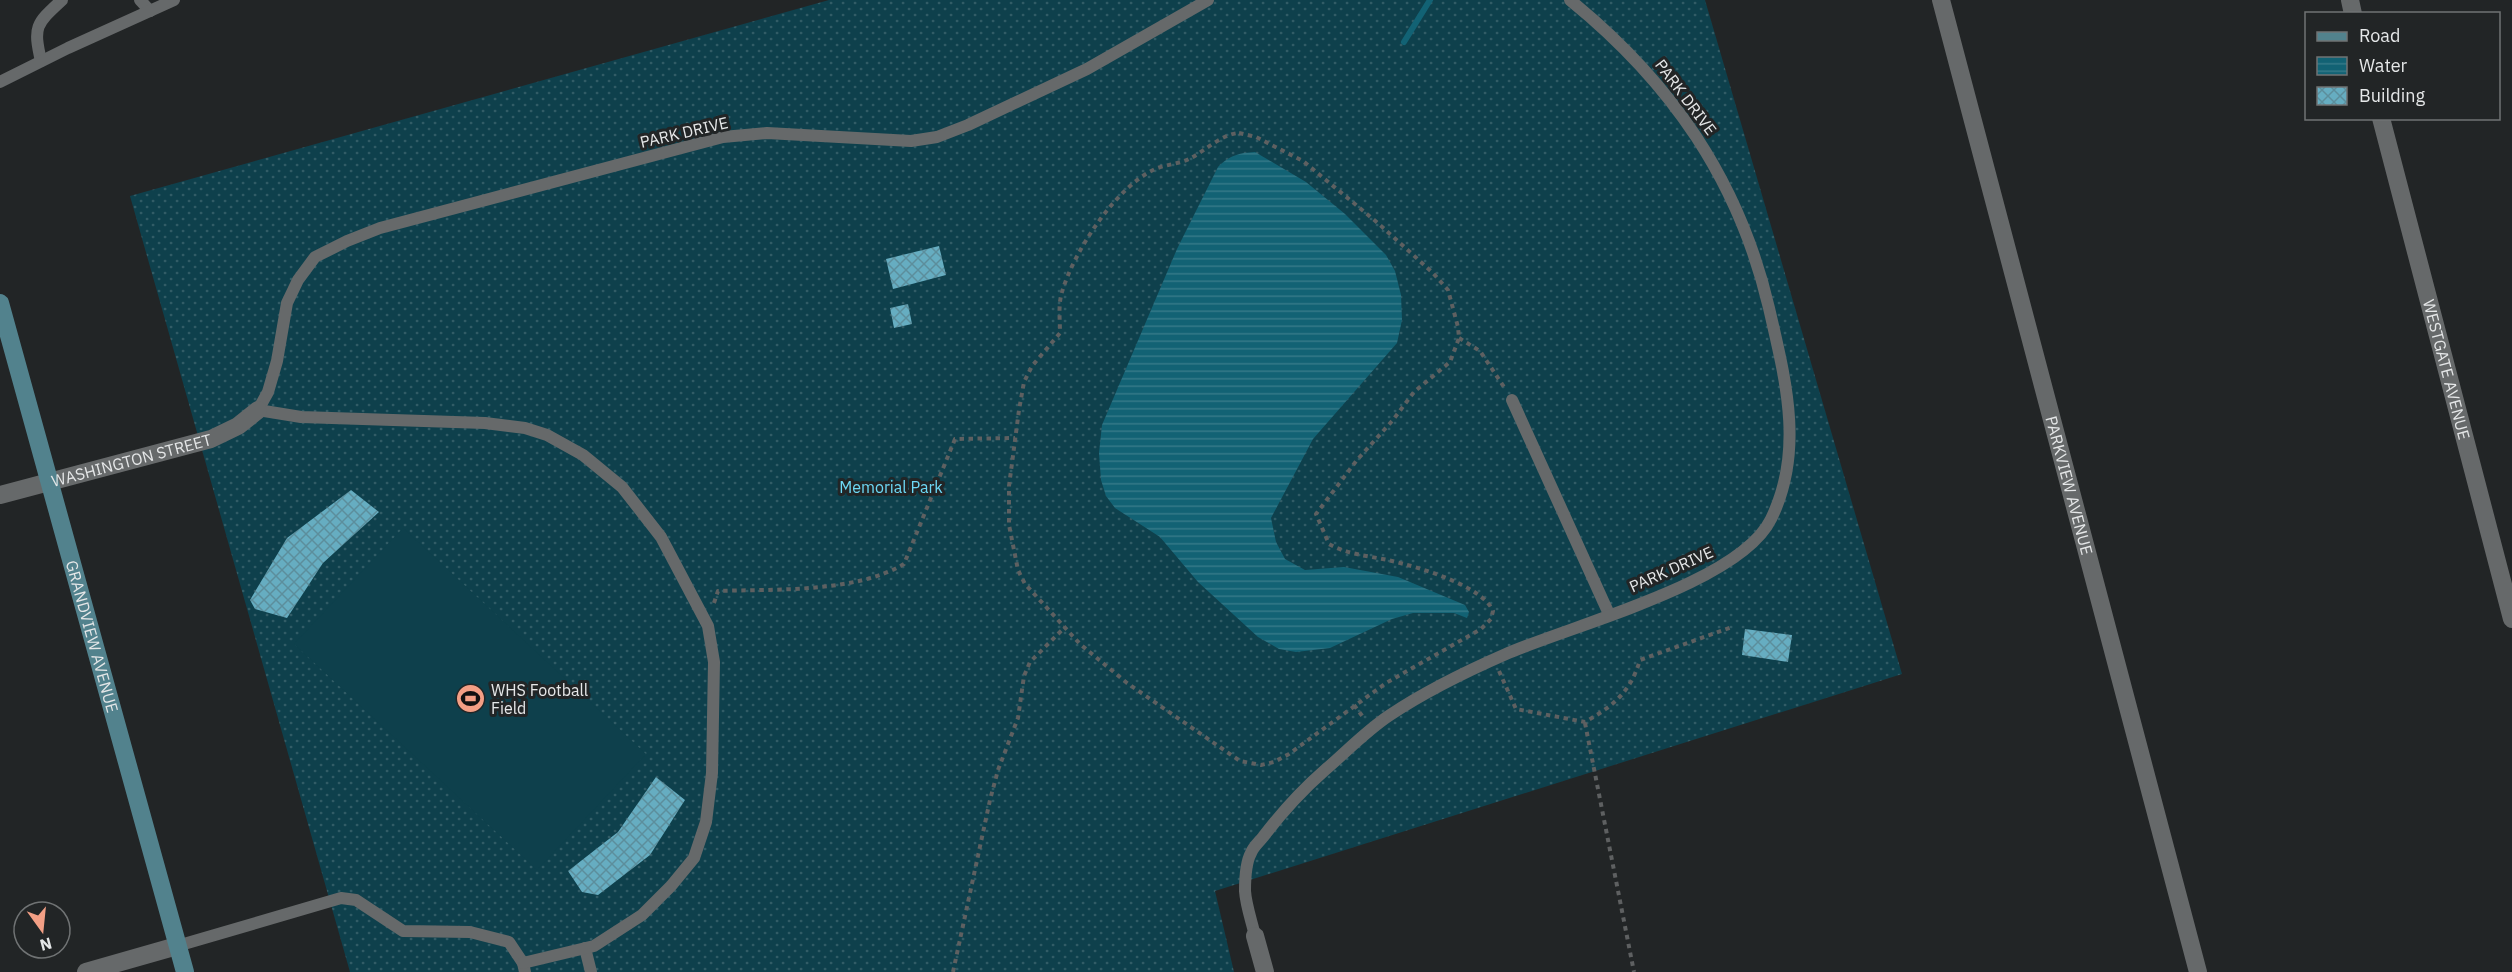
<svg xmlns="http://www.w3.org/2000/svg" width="2512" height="972" font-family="'IBM Plex Sans',sans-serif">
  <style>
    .grass { fill: url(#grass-dots) }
    .pitch { fill: #0e404c }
    .water { fill: url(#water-rules) }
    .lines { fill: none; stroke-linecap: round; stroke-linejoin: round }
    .stream { stroke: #126274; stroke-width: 6 }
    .building { fill: url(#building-cross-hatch) }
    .path { stroke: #5e6061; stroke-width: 4; stroke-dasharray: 4.5 4.5; stroke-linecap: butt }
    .lane { stroke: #66696a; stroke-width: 12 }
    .street { stroke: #66696a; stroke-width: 18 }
    .secondary { stroke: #52828d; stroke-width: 18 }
    .labels { text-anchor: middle; stroke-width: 6; stroke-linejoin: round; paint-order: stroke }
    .street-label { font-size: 16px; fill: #e5e7e8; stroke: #222526 }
    .park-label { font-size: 16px; fill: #6dd9f6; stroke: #222526 }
    .poi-label { font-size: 16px; fill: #e5e7e8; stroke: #222526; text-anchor: start }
  </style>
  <defs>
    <pattern id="grass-dots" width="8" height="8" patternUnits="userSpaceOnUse" patternTransform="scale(1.5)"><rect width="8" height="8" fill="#0e404c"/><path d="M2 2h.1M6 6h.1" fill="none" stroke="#315c66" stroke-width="1.8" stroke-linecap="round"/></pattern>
    <pattern id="water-rules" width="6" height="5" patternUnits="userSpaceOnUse" patternTransform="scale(1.5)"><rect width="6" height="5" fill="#126274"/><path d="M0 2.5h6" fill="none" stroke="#347888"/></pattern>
    <pattern id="building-cross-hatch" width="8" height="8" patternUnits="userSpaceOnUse" patternTransform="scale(1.5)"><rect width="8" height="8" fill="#66adc1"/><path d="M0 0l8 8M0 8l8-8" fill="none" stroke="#5c8e9c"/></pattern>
  </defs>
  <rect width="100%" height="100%" fill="#222526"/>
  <polygon class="grass" points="829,0 1705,0 1902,674 1215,891 1234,972 350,972 130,196"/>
  <polygon class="pitch" points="403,528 646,754 537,870 294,644"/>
  <path class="water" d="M1255 152 1306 182 1345 214 1386 255 1395 271 1401 295 1402 320 1397 343 1313 439 1271 518 1276 542 1285 559 1305 570 1344 567 1398 577 1465 605 1469 612 1467 618 1454 613H1413L1392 619 1330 648 1296 652 1279 649 1258 637 1198 582 1160 537 1115 508 1106 496 1101 480 1099 453 1102 425 1177 249 1218 167C1230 155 1239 153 1255 152Z"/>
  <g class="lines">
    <polyline class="stream" points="1404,42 1430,0"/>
  </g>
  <g class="building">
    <polygon points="939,246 946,275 893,289 886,259"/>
    <polygon points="908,304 912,324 894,328 890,308"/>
    <polygon points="351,490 379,512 323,563 287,618 255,609 250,600 287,538"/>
    <polygon points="1745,629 1792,635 1788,662 1742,655"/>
    <polygon points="656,777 685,800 650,855 598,895 582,892 568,871 618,832"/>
  </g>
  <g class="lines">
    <g class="path">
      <path d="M1239 133 1256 137 1303 161 1379 224 1433 273 1448 290 1458 327 1459 338 1450 362 1414 392 1393 420 1357 460 1316 514 1329 544C1348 555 1371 556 1392 561 1418 567 1483 586 1493 611L1491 619 1481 629 1386 683 1289 754 1274 762 1261 765 1240 761 1127 683 1080 644 1025 584 1018 570 1009 525V486L1019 410 1024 382 1032 366 1060 333C1060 319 1058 305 1062 292 1074 251 1116 187 1155 169 1167 164 1180 164 1191 158 1206 150 1222 134 1239 133Z"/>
      <polyline points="1459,338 1480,351 1504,387"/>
      <path d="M714 603 718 591C775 589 855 593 904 564L955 439 1015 438"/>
      <path d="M1499 671 1516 709 1585 722C1613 706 1630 693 1640 660L1732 627"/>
      <polyline points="1354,705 1363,717"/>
      <polyline points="1585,723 1634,972"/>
      <polyline points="953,972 990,800 998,770 1018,718 1024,676 1030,662 1065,627"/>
    </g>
    <g class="lane">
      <polyline points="140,0 150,11"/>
      <path d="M41 61C33 26 36 24 62 0"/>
      <polyline points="0,82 68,48 174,0"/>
      <polyline points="1512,400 1609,614"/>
      <path d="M1255 936C1252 922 1246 906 1245 891 1245 881 1246 862 1251 853 1253 847 1259 842 1263 837 1282 812 1301 791 1325 770 1346 752 1367 730 1390 715 1426 691 1467 671 1506 654 1572 625 1740 583 1771 519 1805 450 1785 378 1769 308 1739 180 1671 82 1570 0"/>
      <polyline points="177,946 341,898 356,900 403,931 470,932 509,942 523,963 525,972"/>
      <polyline points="585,948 591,972"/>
      <polyline points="523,963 594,946 642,915 671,886 694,858 706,822 712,773 714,662 708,626 661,537 622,487 583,455 547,435 525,428 485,423 301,417 258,410 268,392 277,361 287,303 298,280 315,257 347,241 380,228 723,137 767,133 911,141 937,137 968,125 1087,69 1208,0"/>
    </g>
    <g class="street">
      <path id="s1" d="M1941 0 2198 972"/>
      <polyline points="2350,0 2353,14"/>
      <path id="s2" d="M2381 118 2512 619"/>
      <path id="s3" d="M0 495 211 439 238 426 258 410"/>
      <polyline points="1255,936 1265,972"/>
      <polyline points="86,972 177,946"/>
    </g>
    <path class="secondary" id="s4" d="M0 303 185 972"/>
  </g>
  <defs>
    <symbol id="stadium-disc" viewBox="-11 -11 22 22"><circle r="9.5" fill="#f39f85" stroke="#222526"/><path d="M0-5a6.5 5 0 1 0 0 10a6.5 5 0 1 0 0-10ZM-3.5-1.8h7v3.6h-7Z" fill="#111"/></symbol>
  </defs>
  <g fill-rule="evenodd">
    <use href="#stadium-disc" x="454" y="682" width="33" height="33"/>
  </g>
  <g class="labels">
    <g class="street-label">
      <text transform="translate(1686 97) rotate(53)" y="6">PARK DRIVE</text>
      <text transform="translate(684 132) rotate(-13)" y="6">PARK DRIVE</text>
      <text dy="6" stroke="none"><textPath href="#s2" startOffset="260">WESTGATE AVENUE</textPath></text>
      <text dy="6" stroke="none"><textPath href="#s3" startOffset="136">WASHINGTON STREET</textPath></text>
      <text dy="6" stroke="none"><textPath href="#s1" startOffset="502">PARKVIEW AVENUE</textPath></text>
      <text transform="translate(1671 569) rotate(-24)" y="6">PARK DRIVE</text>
      <text dy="6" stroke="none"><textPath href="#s4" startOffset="346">GRANDVIEW AVENUE</textPath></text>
    </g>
    <g class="park-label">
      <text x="891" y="493">Memorial Park</text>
    </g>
    <g class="poi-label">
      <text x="491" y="696">WHS Football<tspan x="491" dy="18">Field</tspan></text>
    </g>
  </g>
  <rect x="2305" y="12" width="195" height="108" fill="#222526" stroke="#707374" stroke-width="1.5"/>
  <rect x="2317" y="32" width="30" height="9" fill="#52828d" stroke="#707374" stroke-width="1.5"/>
  <text x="2359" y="42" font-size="18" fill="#e5e7e8">Road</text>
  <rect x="2317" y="57" width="30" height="18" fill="url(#water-rules)" stroke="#707374" stroke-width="1.5"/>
  <text x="2359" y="72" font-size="18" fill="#e5e7e8">Water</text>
  <rect x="2317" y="87" width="30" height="18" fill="url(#building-cross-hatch)" stroke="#707374" stroke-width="1.5"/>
  <text x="2359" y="102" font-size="18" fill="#e5e7e8">Building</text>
  <g transform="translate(42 930) rotate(165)"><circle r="28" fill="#222526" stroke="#707374" stroke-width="1.5"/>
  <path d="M0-4.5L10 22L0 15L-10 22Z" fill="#f39f85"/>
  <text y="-9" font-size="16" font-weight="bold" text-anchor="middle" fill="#e5e7e8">N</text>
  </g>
</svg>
